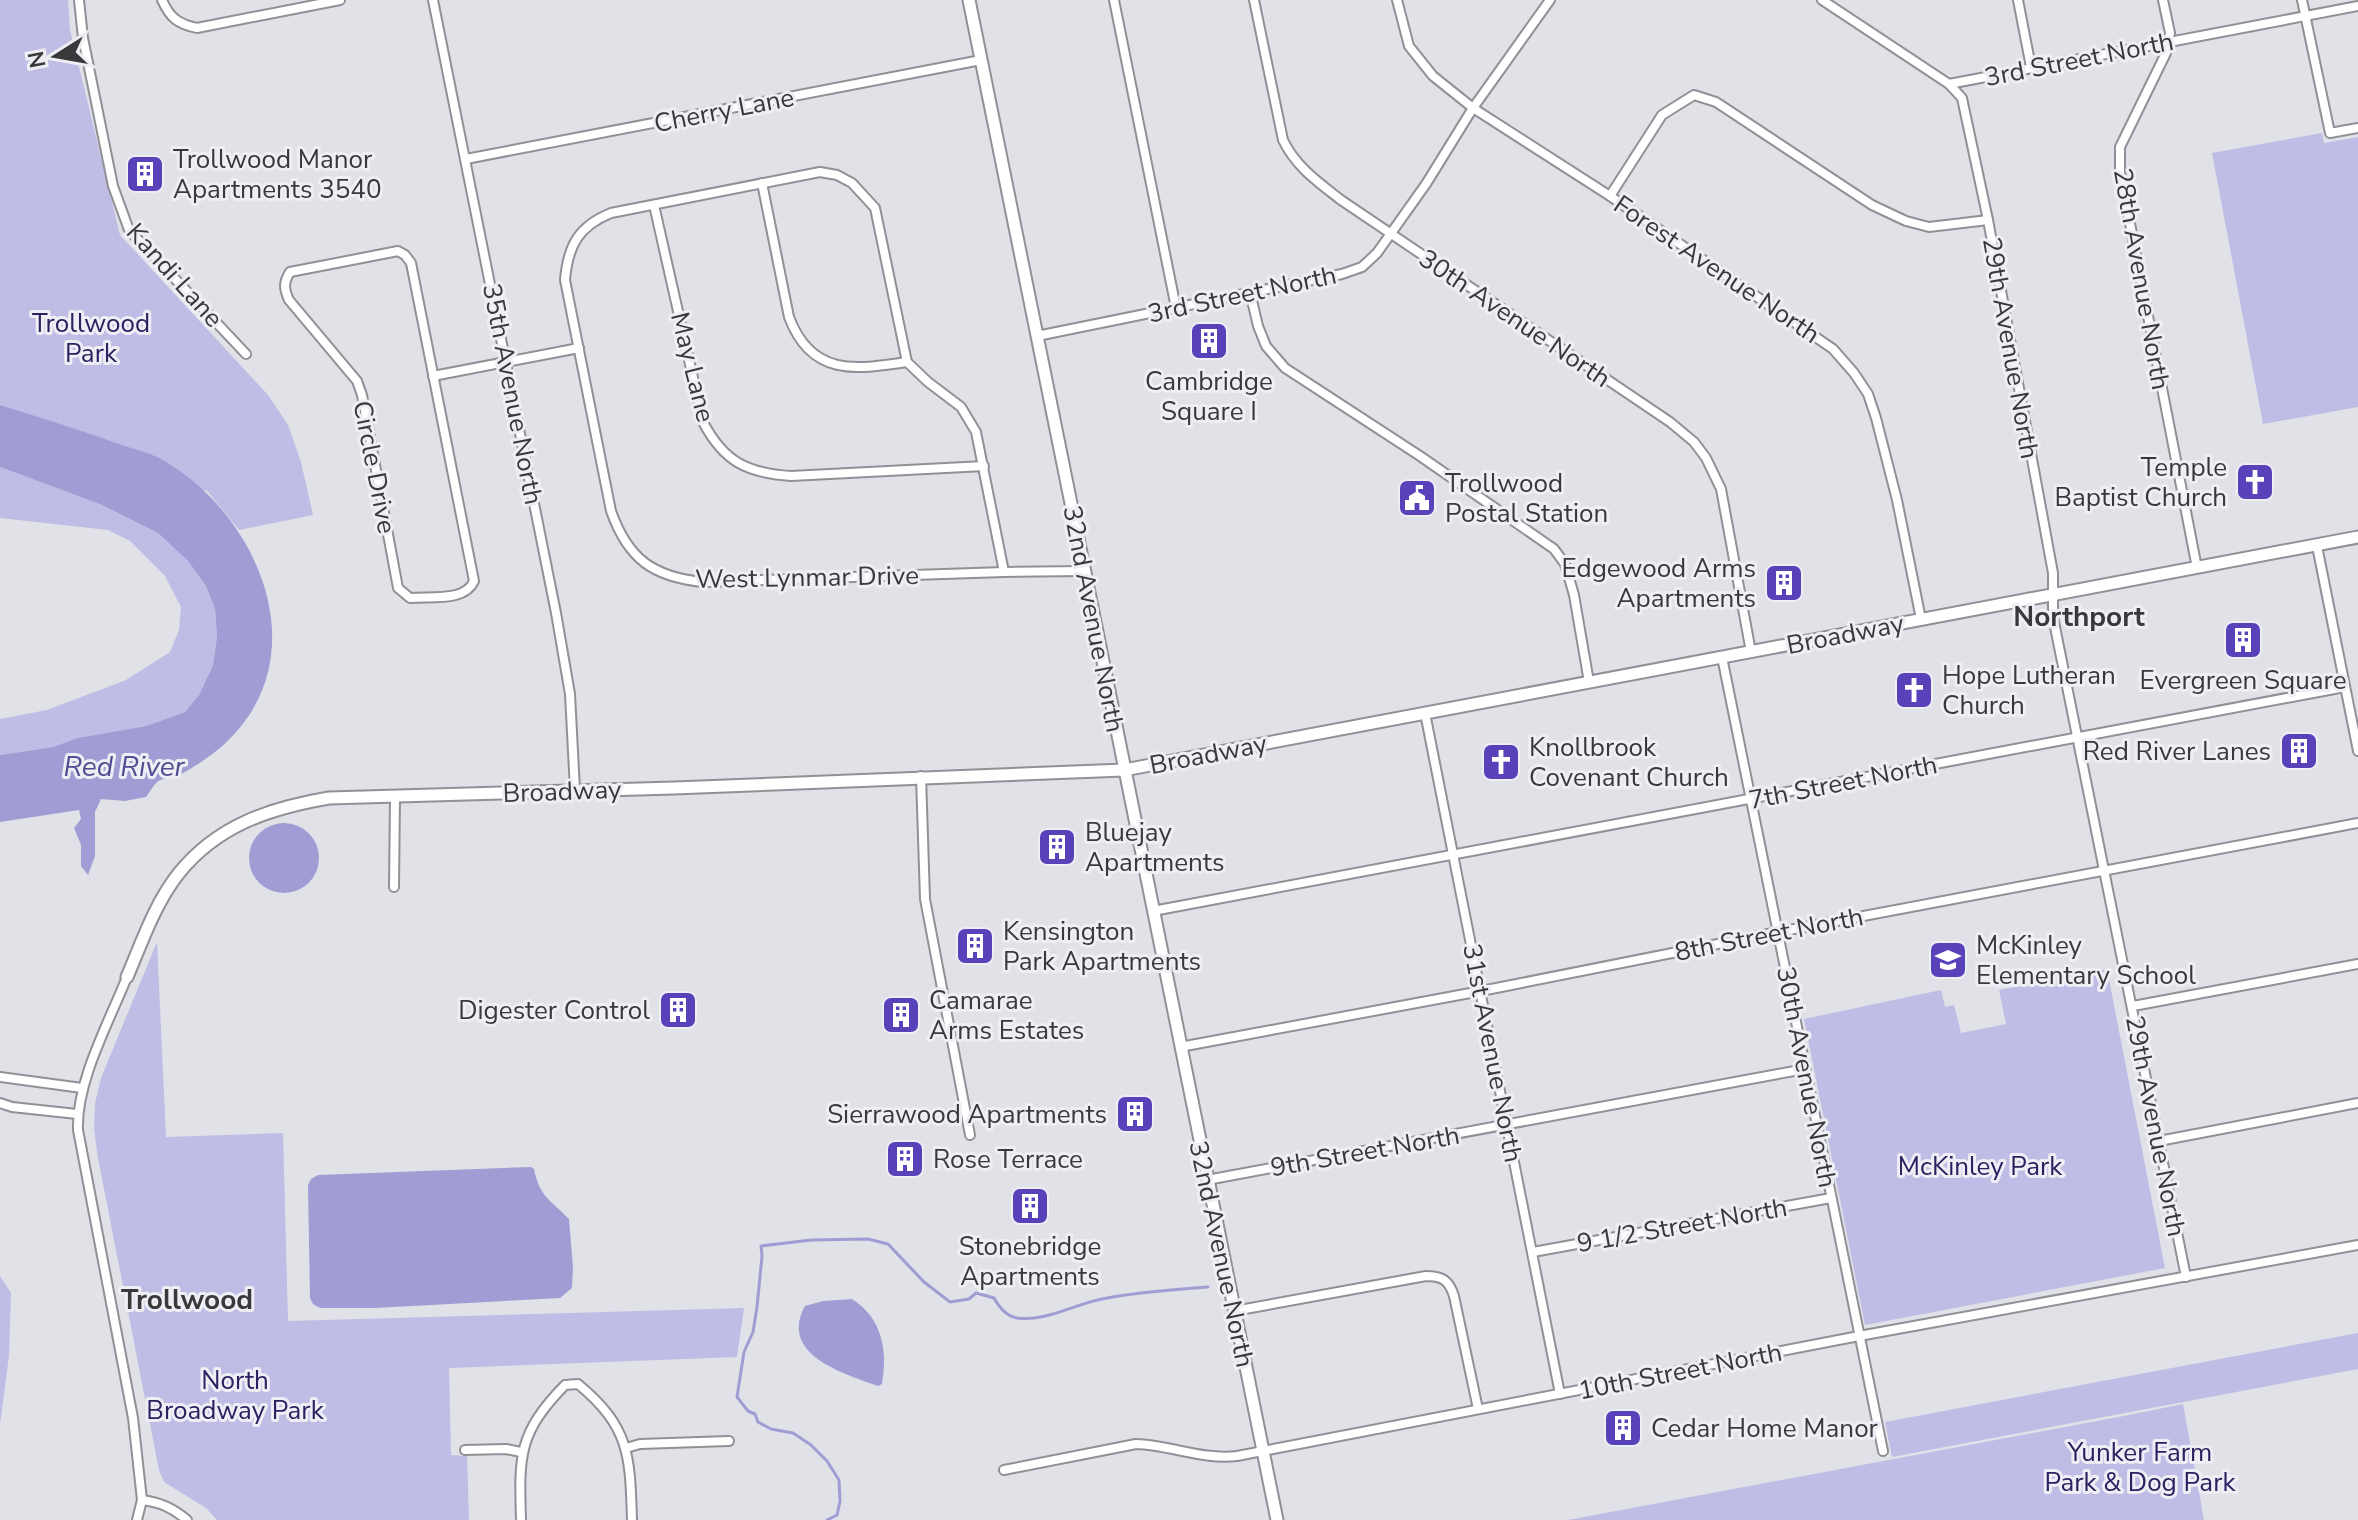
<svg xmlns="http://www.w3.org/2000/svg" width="2358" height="1520" font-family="'Nunito Sans',sans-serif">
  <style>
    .green { fill: #bfbde5 }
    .water { fill: #a09dd4 }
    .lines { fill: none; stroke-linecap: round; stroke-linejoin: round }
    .stream { stroke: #a09dd4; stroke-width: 3 }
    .street-casing { stroke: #909097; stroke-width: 12 }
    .secondary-casing { stroke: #909097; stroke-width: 15 }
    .street { stroke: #fff; stroke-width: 8 }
    .secondary { stroke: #fff; stroke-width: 11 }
    .labels { text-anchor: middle; stroke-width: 6; stroke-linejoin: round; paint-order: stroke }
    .street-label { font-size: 26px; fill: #39393c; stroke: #eeeef5 }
    .poi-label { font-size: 26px; fill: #39393c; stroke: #eeeef5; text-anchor: start }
    .park-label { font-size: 26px; fill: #2d2061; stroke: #eeeef5 }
    .neighbourhood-label { font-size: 28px; font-weight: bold; fill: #39393c; stroke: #eeeef5 }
    .water-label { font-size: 28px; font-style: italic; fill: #544c91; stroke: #eeeef5 }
  </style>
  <rect width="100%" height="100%" fill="#e1e1e8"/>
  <g class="green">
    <polygon points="0,0 68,0 70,30 120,235 268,395 288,425 301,462 313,515 239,530 208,492 81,431 0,405"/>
    <polygon points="2322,133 2324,143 2358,137 2358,407 2263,424 2212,153"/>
    <polygon points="0,467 102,505 158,533 188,561 206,586 215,609 217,636 213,665 199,695 185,712 146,726 77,738 53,747 0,755 0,719 47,710 126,680 170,652 179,630 181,607 165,576 130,541 108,530 0,518"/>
    <polygon points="157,942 166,1137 283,1133 288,1321 744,1308 737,1357 449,1368 451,1455 467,1456 469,1520 217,1520 206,1508 164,1482 159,1470 97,1153 94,1127 95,1103 101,1078"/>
    <polygon points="2107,969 2165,1268 1865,1325 1804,1019 1941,990 1945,1007 1954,1005 1961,1033 2006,1024 1999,990"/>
    <polygon points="0,1276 11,1293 9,1356 0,1424"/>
    <polygon points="2358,1333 2358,1369 1892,1457 1885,1422"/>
    <polygon points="2183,1404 2204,1520 1568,1520 2129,1415"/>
  </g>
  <g class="water">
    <path d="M0 405C39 417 77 429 116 443 130 448 148 452 161 459 249 508 310 632 245 721 228 744 209 758 185 772 177 777 164 777 157 782 153 786 149 793 146 797L125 801 101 799 95 812V856L88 875 81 866V845L74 828 81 819 79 810 0 822V755L53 747 77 738 146 726 185 712 199 695 213 665 217 636 215 609 206 586 188 561 158 533 102 505 0 467Z"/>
    <circle cx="284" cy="858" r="35"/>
    <path d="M531 1167 534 1169C540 1198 551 1200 569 1219L573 1267 572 1288 560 1298 375 1308H320L313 1304 310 1298 308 1185 311 1179 318 1175Z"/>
    <path d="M852 1299C882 1318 888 1350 882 1384L878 1386C845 1374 778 1355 805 1306L823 1301Z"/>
  </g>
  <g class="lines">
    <path class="stream" d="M827 1520 837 1515 840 1501 839 1480 827 1461 811 1445 793 1433 771 1429 758 1422 755 1414 748 1411 737 1397 744 1352 753 1332 757 1307 762 1256 761 1246 811 1240 868 1239 888 1244 924 1282 950 1302 969 1299 976 1293 994 1298C999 1307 1006 1316 1017 1318 1045 1322 1075 1304 1102 1299 1137 1292 1172 1290 1208 1287"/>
    <defs>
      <g id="street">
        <polyline points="79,0 83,38 113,186 129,230 246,354"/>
        <path d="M162 0C170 18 178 24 197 28L340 0"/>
        <polyline points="433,0 556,613 570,694 575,790"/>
        <polyline points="1114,0 1176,308"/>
        <path d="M1254 0 1283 140C1296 167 1318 182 1341 200L1670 422 1694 442 1706 458 1721 489 1751 652"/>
        <polyline points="1397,0 1409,46 1433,76 1473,108 1610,196 1833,349 1854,373 1868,394 1876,418 1897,500 1921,619"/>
        <polyline points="1822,0 1949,84 2358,6"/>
        <polyline points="2018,0 2031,67"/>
        <polyline points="2163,0 2170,33 2166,53 2120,147 2120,172 2197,568"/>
        <polyline points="2302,0 2330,133 2358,128"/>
        <polyline points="1949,84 1962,98 1988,220 2053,573 2053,617 2186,1277"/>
        <polyline points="466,159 981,60"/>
        <path d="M762 183 789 317C811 376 854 370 907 362"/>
        <polyline points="1610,196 1662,115 1694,95 1716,102 1872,205 1906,221 1929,227 1988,220"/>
        <path d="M654 205 703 422C724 462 747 473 791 476L984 466"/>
        <path d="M398 251 405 255 411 263 474 581C465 602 431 596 410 598L398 588 362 395 357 381 289 300C284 289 283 283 290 272Z"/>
        <polyline points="1250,292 1258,326 1266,346 1285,368 1420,456 1554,549 1565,564 1574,595 1589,682"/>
        <polyline points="1037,336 1342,274 1362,267 1377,253 1426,184 1473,108 1550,0"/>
        <polyline points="433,376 579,348"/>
        <polyline points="2317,546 2358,751"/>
        <path d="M1004 572 976 432 961 407 928 382 907 362 875 208 852 183 837 175 820 172 611 213C579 226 568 245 565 280L611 511C628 559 653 577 703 582L1004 572 1084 571"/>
        <polyline points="1722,657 1883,1451"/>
        <polyline points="1425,713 1560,1394"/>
        <polyline points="921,776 925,899 970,1135"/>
        <polyline points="394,887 395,797"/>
        <polyline points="1153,911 2345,687"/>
        <path d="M127 977C109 1022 76 1082 78 1130L133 1418 142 1500C160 1502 173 1508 187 1520"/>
        <polyline points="2133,1006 2358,964"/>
        <polyline points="1180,1047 1481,991 1778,932 2358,823"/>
        <polyline points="0,1077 82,1088"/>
        <polyline points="0,1103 12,1107 77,1114"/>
        <polyline points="2159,1141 2358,1103"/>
        <polyline points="1207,1180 1805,1069"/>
        <polyline points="1533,1252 1831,1198"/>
        <path d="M1234 1311 1426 1276C1442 1276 1449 1280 1454 1296L1478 1409"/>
        <polyline points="626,1448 640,1444 729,1441"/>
        <polyline points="465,1450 506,1449 521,1452"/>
        <path d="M1004 1470 1136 1444C1170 1445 1202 1460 1237 1456L1859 1336 2358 1245"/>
        <polyline points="137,1520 142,1500"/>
        <path d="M521 1520C519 1456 518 1433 565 1385L578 1384C630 1427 630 1456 632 1520"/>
      </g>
      <g id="secondary">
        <polyline points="969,0 1277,1520"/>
        <path d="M127 977C142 942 155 903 179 873 218 825 270 808 329 798L674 788 1124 770 2358 537"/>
      </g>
    </defs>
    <use href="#street" class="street-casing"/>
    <use href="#secondary" class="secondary-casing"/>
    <use href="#street" class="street"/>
    <use href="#secondary" class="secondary"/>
  </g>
  <defs>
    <symbol id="building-square" viewBox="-11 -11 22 22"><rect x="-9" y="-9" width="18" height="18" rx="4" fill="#5941b9" stroke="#eeeef5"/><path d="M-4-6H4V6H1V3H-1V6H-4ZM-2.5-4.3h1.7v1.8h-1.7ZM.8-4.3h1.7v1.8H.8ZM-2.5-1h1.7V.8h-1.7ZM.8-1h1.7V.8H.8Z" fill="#fff"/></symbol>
    <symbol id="church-square" viewBox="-11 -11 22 22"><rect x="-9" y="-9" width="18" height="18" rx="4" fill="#5941b9" stroke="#eeeef5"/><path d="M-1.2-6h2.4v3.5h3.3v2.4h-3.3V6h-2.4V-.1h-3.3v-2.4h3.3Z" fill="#fff"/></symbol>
    <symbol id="civic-square" viewBox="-11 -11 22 22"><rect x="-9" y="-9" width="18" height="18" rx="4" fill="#5941b9" stroke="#eeeef5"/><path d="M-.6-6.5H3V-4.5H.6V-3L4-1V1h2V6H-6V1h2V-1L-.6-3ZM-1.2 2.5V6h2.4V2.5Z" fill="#fff"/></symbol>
    <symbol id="school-square" viewBox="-11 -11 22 22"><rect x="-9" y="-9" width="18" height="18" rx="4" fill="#5941b9" stroke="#eeeef5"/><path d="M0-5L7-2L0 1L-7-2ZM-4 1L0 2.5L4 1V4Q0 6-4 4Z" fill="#fff"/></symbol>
  </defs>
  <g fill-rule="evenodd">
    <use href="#building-square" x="123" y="152" width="44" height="44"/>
    <use href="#building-square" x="1187" y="319" width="44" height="44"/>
    <use href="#church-square" x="2233" y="460" width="44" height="44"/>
    <use href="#civic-square" x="1395" y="476" width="44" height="44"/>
    <use href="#building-square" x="1762" y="561" width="44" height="44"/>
    <use href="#building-square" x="2221" y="618" width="44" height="44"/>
    <use href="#church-square" x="1892" y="668" width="44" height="44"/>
    <use href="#building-square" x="2277" y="729" width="44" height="44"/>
    <use href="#church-square" x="1479" y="740" width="44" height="44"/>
    <use href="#building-square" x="1035" y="825" width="44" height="44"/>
    <use href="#building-square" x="953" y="924" width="44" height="44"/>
    <use href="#school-square" x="1926" y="938" width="44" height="44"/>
    <use href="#building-square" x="656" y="988" width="44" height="44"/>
    <use href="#building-square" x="879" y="993" width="44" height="44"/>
    <use href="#building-square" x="1113" y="1092" width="44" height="44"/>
    <use href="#building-square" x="883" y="1137" width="44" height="44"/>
    <use href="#building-square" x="1008" y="1184" width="44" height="44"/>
    <use href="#building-square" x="1601" y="1406" width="44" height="44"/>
  </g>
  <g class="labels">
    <g class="street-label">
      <text transform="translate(2079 59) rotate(-11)" y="9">3rd Street North</text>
      <text transform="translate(724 110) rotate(-11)" y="9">Cherry Lane</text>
      <text transform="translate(1717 269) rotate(34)" y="9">Forest Avenue North</text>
      <text transform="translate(175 275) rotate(48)" y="9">Kandi Lane</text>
      <text transform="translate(2142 279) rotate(80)" y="9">28th Avenue North</text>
      <text transform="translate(1242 294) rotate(-12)" y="9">3rd Street North</text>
      <text transform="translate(1515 318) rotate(34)" y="9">30th Avenue North</text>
      <text transform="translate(2011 348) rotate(80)" y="9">29th Avenue North</text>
      <text transform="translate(693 367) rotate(76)" y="9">May Lane</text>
      <text transform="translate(513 394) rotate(79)" y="9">35th Avenue North</text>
      <text transform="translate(375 467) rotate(79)" y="9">Circle Drive</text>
      <text transform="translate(807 577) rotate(-1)" y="9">West Lynmar Drive</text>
      <text transform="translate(1094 619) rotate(79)" y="9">32nd Avenue North</text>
      <text transform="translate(1845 634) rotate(-11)" y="9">Broadway</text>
      <text transform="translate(1208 754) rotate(-11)" y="9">Broadway</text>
      <text transform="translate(1843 782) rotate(-11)" y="9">7th Street North</text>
      <text transform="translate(562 791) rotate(-2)" y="9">Broadway</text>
      <text transform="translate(1769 934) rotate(-11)" y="9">8th Street North</text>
      <text transform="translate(1493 1053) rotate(79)" y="9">31st Avenue North</text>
      <text transform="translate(1807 1077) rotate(79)" y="9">30th Avenue North</text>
      <text transform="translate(2156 1126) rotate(79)" y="9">29th Avenue North</text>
      <text transform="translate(1365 1151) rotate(-10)" y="9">9th Street North</text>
      <text transform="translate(1682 1225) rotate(-10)" y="9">9 1/2 Street North</text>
      <text transform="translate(1222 1254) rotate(78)" y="9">32nd Avenue North</text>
      <text transform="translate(1680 1371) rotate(-11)" y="9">10th Street North</text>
    </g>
    <g class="poi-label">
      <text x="173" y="168">Trollwood Manor<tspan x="173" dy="30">Apartments 3540</tspan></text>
      <text x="1209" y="390" text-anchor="middle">Cambridge<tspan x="1209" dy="30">Square I</tspan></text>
      <text x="2227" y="476" text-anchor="end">Temple<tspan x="2227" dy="30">Baptist Church</tspan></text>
      <text x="1445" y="492">Trollwood<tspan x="1445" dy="30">Postal Station</tspan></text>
      <text x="1756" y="577" text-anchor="end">Edgewood Arms<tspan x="1756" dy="30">Apartments</tspan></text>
      <text x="1942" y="684">Hope Lutheran<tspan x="1942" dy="30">Church</tspan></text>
      <text x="2243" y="689" text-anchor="middle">Evergreen Square</text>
      <text x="1529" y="756">Knollbrook<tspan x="1529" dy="30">Covenant Church</tspan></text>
      <text x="2271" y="760" text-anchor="end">Red River Lanes</text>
      <text x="1085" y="841">Bluejay<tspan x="1085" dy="30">Apartments</tspan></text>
      <text x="1003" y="940">Kensington<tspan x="1003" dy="30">Park Apartments</tspan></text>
      <text x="1976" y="954">McKinley<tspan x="1976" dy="30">Elementary School</tspan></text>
      <text x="929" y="1009">Camarae<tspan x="929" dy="30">Arms Estates</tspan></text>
      <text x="650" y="1019" text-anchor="end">Digester Control</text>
      <text x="1107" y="1123" text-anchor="end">Sierrawood Apartments</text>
      <text x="933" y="1168">Rose Terrace</text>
      <text x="1030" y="1255" text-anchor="middle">Stonebridge<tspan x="1030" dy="30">Apartments</tspan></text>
      <text x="1651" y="1437">Cedar Home Manor</text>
    </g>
    <g class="park-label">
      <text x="91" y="332">Trollwood<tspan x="91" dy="30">Park</tspan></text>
      <text x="1980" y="1175">McKinley Park</text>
      <text x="235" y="1389">North<tspan x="235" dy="30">Broadway Park</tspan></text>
      <text x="2140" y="1461">Yunker Farm<tspan x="2140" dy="30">Park &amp; Dog Park</tspan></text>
    </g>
    <g class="neighbourhood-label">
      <text x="2079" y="626">Northport</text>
      <text x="187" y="1309">Trollwood</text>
    </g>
    <g class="water-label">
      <text x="124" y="776">Red River</text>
    </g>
  </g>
  <g transform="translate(56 56) rotate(259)" stroke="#eeeef5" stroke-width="6" paint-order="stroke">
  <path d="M0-6L14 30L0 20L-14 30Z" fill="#39393c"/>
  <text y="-12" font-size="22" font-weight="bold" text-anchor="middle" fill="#39393c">N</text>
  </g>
</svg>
